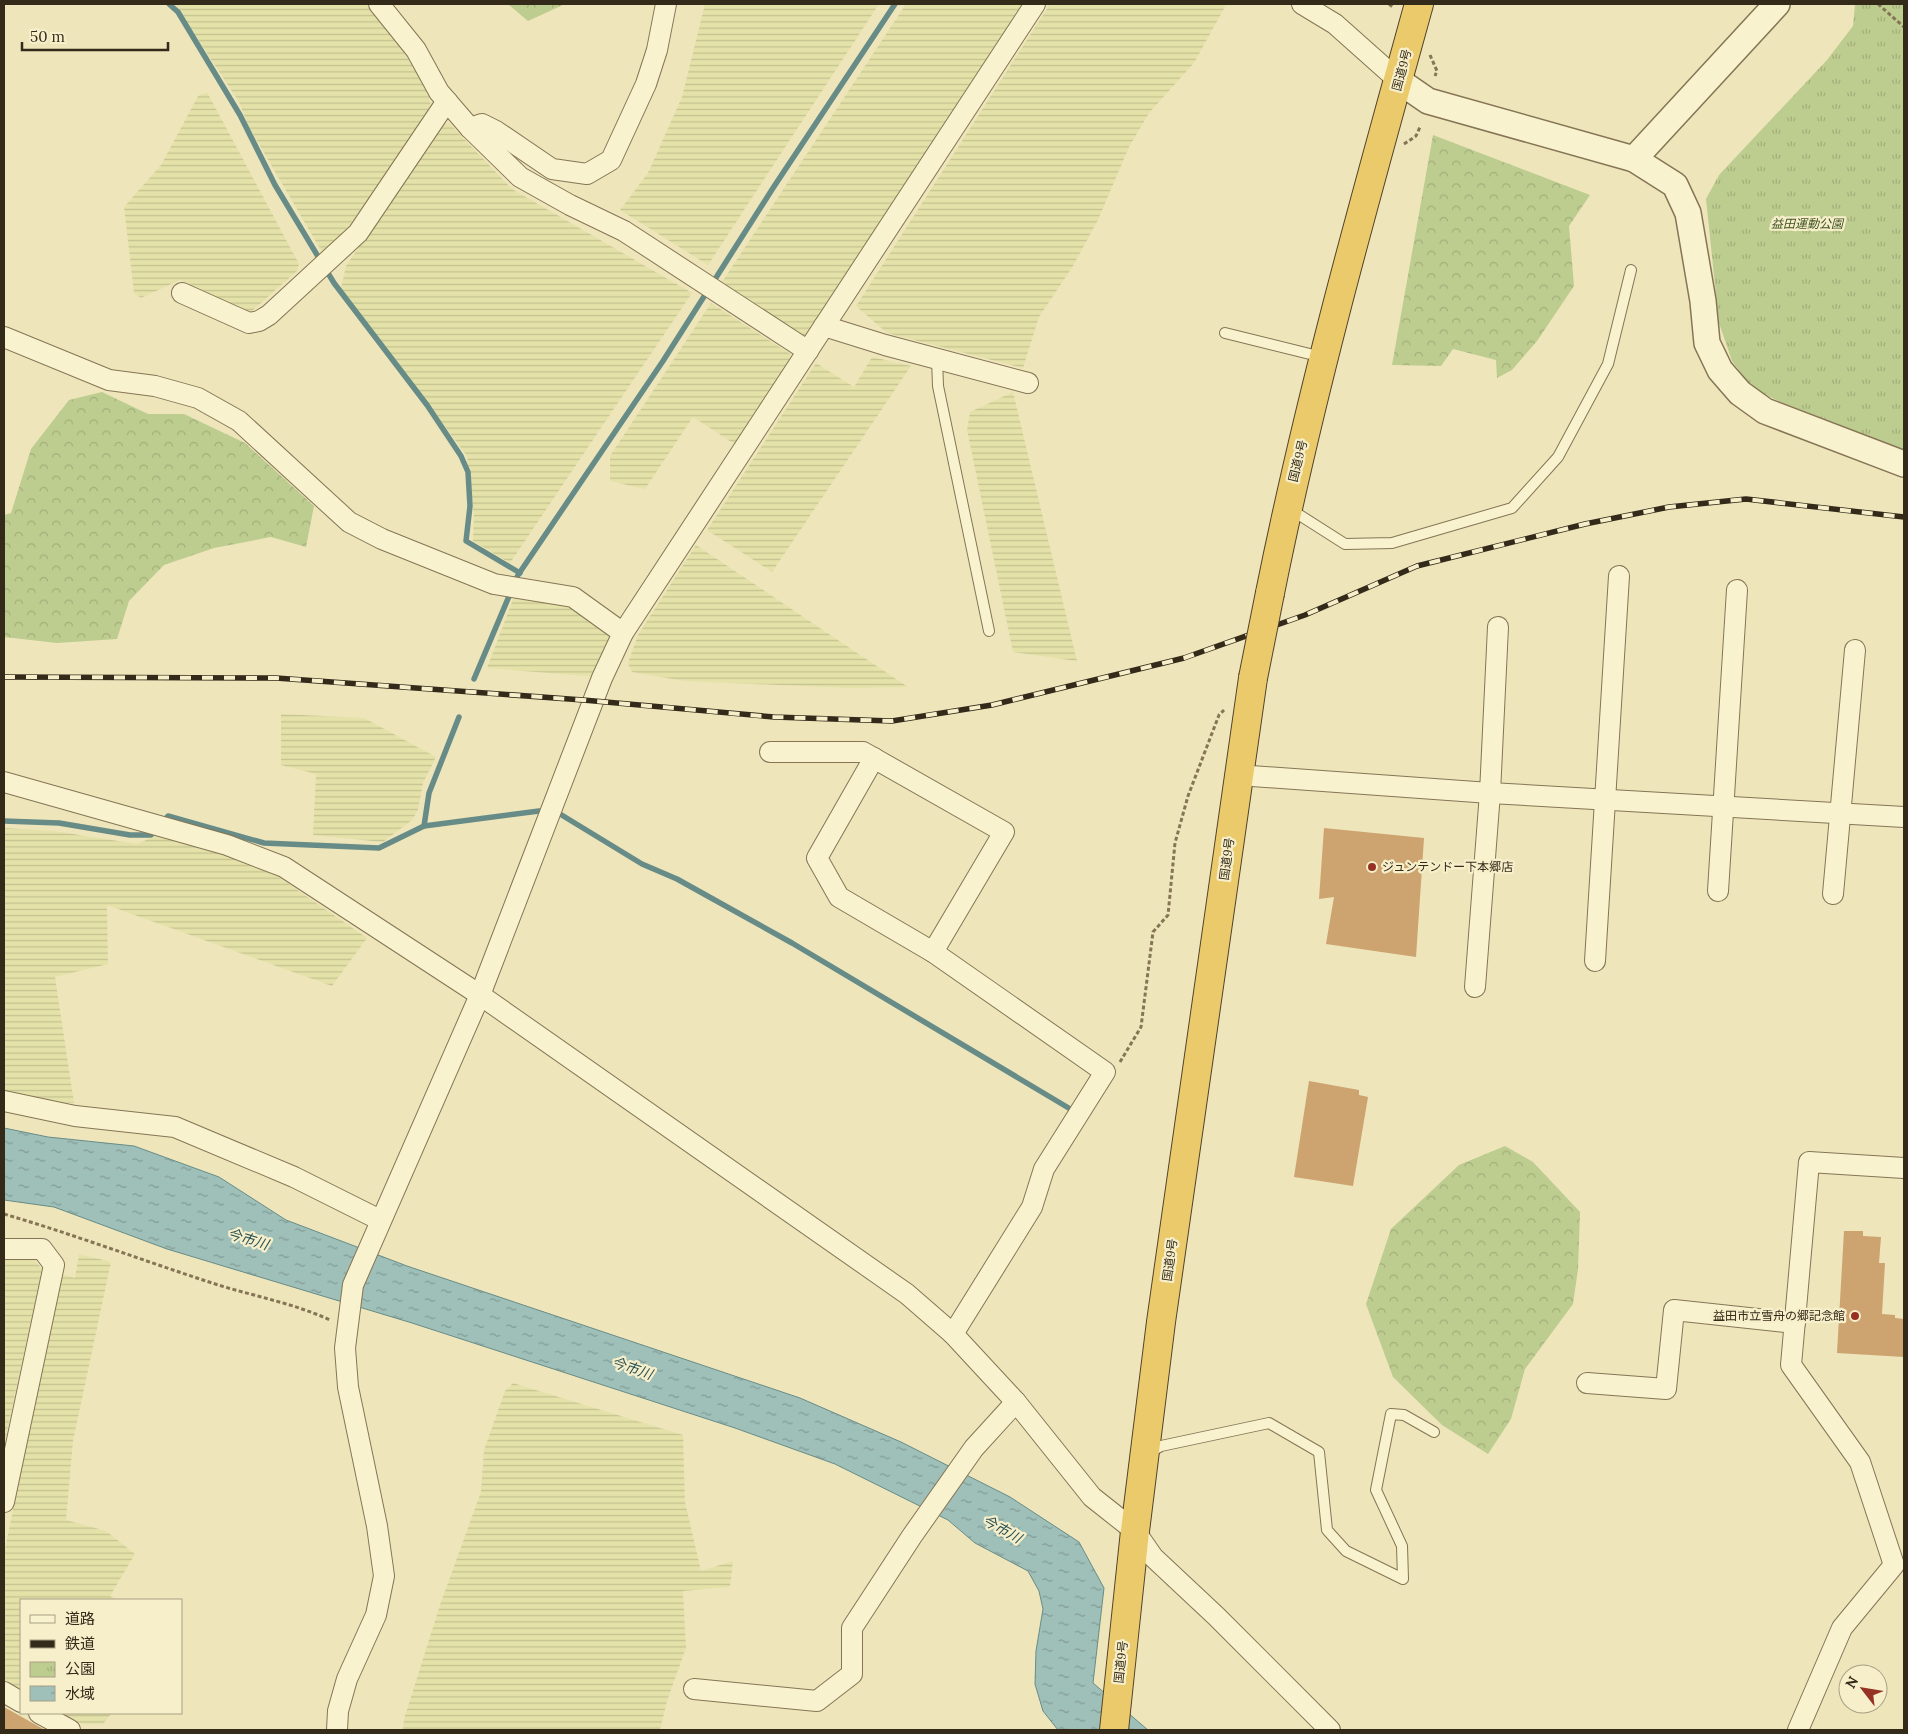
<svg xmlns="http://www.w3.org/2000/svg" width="1908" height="1734" font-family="Lora,'Noto Sans JP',serif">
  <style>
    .farmland { fill: url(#farmland-rules) }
    .forest { fill: url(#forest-crowns) }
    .park { fill: url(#park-tufts) }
    .water { fill: url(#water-ripples); stroke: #678c87 }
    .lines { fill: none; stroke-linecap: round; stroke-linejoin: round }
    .stream { stroke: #678c87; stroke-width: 5.5 }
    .building { fill: #cda370 }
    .service-casing { stroke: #857555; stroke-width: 12 }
    .minor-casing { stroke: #857555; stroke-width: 22 }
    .tertiary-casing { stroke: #857555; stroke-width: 28 }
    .trunk-casing { stroke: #52422a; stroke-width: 30 }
    .path { stroke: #857555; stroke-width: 3; stroke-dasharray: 4 2.5; stroke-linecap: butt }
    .service { stroke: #f9f2ce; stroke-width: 10 }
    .minor { stroke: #f9f2ce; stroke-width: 20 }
    .tertiary { stroke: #f9f2ce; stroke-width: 25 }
    .trunk { stroke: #ebca6c; stroke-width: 28 }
    .rail-casing { stroke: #342a1a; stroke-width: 5.5 }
    .rail { stroke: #f6efca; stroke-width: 4; stroke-dasharray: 11; stroke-linecap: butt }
    .trunk-bridge-casing { stroke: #52422a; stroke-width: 30; stroke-linecap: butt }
    .trunk-bridge { stroke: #ebca6c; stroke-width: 28 }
    .poi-dot { fill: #953224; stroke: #f6efca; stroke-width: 2 }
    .labels { text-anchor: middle; stroke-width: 4.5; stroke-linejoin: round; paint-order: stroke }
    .street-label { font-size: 12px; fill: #342a1a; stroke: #f6efca }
    .park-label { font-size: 12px; font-style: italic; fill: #3e5120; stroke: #f6efca }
    .poi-label { font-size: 12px; fill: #342a1a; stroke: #f6efca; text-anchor: start }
    .water-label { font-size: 14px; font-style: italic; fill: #295154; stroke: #f6efca }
  </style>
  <defs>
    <pattern id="farmland-rules" width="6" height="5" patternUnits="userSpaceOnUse" patternTransform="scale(1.25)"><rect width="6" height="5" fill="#e4e2a8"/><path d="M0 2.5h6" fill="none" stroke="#c4c290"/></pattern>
    <pattern id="forest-crowns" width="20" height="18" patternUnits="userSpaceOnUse" patternTransform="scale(1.25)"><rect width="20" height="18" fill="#bdcc8f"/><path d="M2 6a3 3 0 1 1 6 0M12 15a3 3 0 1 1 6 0" fill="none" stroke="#a3af7b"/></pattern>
    <pattern id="park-tufts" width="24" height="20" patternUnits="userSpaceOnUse" patternTransform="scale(1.25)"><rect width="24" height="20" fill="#bdcc8f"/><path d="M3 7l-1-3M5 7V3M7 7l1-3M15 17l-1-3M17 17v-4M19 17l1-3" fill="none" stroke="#a3af7b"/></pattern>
    <pattern id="water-ripples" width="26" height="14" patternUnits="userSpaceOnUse" patternTransform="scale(1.25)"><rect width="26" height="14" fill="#9fbfb9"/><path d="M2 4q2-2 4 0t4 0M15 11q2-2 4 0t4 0" fill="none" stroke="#829b96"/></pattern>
  </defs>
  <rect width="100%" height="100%" fill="#eee5bb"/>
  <g class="farmland">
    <polygon points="175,4 369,4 389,30 428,89 431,106 396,160 343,234 322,252 249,127 239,102"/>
    <polygon points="705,4 879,4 708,265 620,210 648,173 682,97"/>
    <polygon points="906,4 1025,4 941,134 804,338 722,282"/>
    <polygon points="1050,4 1226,5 1194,63 1149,113 1129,147 1098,220 1073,266 1039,317 1023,368 887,333 856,306"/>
    <polygon points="207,92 299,264 297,271 251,312 180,280 141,298 134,293 124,207 161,165 198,96"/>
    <polygon points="449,123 512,189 692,293 510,563 473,541 474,515 467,456 341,288 346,266 439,127"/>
    <polygon points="711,303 795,357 736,445 693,417 645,489 610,481 610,456"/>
    <polygon points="872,357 911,366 772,572 707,530 816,363 854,387"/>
    <polygon points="1013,392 1077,661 1013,652 967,430 970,412"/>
    <polygon points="696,545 908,687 848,688 684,681 632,672 628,663 638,635"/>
    <polygon points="514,597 560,601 603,625 613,640 598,677 487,668"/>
    <polygon points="281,714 364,718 436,757 423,783 418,810 412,820 383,842 313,835 316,774 281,765"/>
    <polygon points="4,828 54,831 137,844 163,833 233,854 274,874 367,938 332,986 107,905 108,964 55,977 74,1103 49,1102 4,1092"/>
    <polygon points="79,1254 111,1262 73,1441 66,1520 106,1531 135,1554 110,1596 117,1600 21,1600 21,1691 4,1681 4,1554 61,1274 75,1278"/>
    <polygon points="34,1259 42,1269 4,1445 4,1260"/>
    <polygon points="513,1383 683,1435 685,1502 701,1571 733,1561 730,1587 683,1591 686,1648 667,1701 660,1730 403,1730 404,1719 440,1605 481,1492 484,1450 505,1391"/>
    <polygon points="57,1713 112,1713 103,1724 84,1724 69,1720"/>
  </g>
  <g class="forest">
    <polygon points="508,4 565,4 528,21"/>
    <polygon points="1433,135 1590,195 1569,226 1574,286 1537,341 1512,370 1497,378 1496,360 1453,349 1441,366 1392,365"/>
    <polygon points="102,392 148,414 184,414 245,443 314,506 306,547 271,537 214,548 164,565 129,601 117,639 57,643 4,637 4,515 11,513 31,449 69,400"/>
    <polygon points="1505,1146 1533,1162 1580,1212 1578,1269 1573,1304 1525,1369 1511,1419 1488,1454 1442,1425 1393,1377 1366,1304 1391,1229 1459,1165"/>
  </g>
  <polygon class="park" points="1855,4 1904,4 1904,449 1780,402 1752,387 1732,361 1719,323 1706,199 1719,175 1827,60 1853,26"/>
  <polygon class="water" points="4,1128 48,1137 134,1146 219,1177 286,1220 407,1266 800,1398 901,1442 1010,1497 1079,1542 1104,1588 1093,1683 1148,1730 1058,1730 1043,1711 1035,1684 1036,1651 1043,1609 1039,1591 1028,1571 975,1543 948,1520 835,1464 735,1428 412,1323 167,1249 54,1207 4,1200"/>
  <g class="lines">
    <g class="stream">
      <polyline points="169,4 178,12 240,115 275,185 334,283 427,405 461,456 468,472 470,506 466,541 520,573"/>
      <polyline points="474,679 518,575 663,361 773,188 895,4"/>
      <polyline points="4,821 59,823 130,835 151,835 168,816 264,843 379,848 424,826 539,811 560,814 642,864 677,879 792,943 1072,1110"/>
      <polyline points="424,826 429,793 459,717"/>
    </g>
  </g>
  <g class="building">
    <polygon points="1324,828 1424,838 1416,957 1326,944 1334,897 1319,899"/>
    <polygon points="1309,1081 1359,1090 1359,1095 1368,1097 1353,1186 1294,1177"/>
    <polygon points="1844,1231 1863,1231 1863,1236 1881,1237 1879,1263 1885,1263 1882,1314 1895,1315 1895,1318 1904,1319 1904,1357 1837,1353"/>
    <polygon points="4,1707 45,1730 4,1730"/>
  </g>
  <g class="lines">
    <defs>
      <g id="service">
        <polyline points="1225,333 1322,357"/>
        <polyline points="937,359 938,386 989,631"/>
        <polyline points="1290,509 1345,544 1392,543 1512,508 1558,457 1608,364 1631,270"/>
        <polyline points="1149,1453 1161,1446 1269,1423 1319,1452 1327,1530 1346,1551 1403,1579 1402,1546 1376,1490 1391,1414 1404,1415 1434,1432"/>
      </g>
      <g id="minor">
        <polyline points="379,4 416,50 439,92 470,128 520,177 570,205 624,231 808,351"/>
        <polyline points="1302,4 1335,24 1399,81"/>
        <polyline points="470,128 482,124 496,131 552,169 587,174 611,160 646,84 657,50 666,4"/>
        <polyline points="182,293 249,323 259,321 269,315 358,233 447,101"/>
        <polyline points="824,326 885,345 1028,383"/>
        <polyline points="4,337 109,380 155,386 198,398 239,421 349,522 382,539 494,584 573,597 623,633"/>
        <polyline points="770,752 863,752 1004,832 933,952"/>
        <polyline points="874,758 817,858 839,897 933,952 1105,1072 1044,1169 1032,1207 953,1334"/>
        <polyline points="1238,775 1490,793 1904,817"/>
        <polyline points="4,782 227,845 284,867 480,995 907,1294 953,1334 1016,1402 1092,1497 1135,1531 1153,1557 1216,1616 1330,1730"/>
        <polyline points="1718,891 1737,590"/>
        <polyline points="1833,894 1855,650"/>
        <polyline points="1595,961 1619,576"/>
        <polyline points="1475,987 1490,793 1498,627"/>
        <polyline points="4,1101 75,1116 175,1127 294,1177 380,1220"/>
        <polyline points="4,1249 42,1249 54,1265 4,1502"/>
        <polyline points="1587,1383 1666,1389 1674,1310 1795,1323"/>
        <polyline points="694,1689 817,1701 852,1674 852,1628 912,1536 974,1448 1016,1402"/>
        <polyline points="4,1692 21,1702"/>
        <polyline points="39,1713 70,1730"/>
        <polyline points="337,1730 338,1711 347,1679 376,1615 384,1576 377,1526 348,1387 345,1348 353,1285 480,995 602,678 623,633 1035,4"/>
        <polyline points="1798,1730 1842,1628 1894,1565 1860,1462 1791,1365 1809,1162 1904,1168"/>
      </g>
      <g id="tertiary">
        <polyline points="1399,81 1428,101 1634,159 1675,185 1688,213 1703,301 1707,343 1720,370 1740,393 1765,411 1904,464"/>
        <polyline points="1634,159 1777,4"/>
      </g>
      <g id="trunk">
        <path d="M1270 593C1310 394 1365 199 1419 4"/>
        <polyline points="1114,1730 1135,1531 1161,1322 1253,678"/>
      </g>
    </defs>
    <use href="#service" class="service-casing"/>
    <use href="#minor" class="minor-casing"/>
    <use href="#tertiary" class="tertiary-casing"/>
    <use href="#trunk" class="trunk-casing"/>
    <g class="path">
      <polyline points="1389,4 1394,8"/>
      <polyline points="1878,4 1904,27"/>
      <polyline points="1430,55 1437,71 1435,76"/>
      <polyline points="1404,144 1416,136 1420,127"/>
      <polyline points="1120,1062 1141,1027 1153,932 1168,915 1175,843 1188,796 1219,715 1224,710"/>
      <path d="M4 1214C72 1234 139 1259 206 1281 247 1295 291 1302 330 1320"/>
    </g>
    <use href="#service" class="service"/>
    <use href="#minor" class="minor"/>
    <use href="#tertiary" class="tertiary"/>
    <use href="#trunk" class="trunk"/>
    <defs>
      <polyline id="rail" points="4,677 276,678 583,700 774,717 892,721 992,705 1184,658 1305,615 1417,566 1585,524 1669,507 1746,499 1904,517"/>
    </defs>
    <use href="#rail" class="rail-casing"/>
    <use href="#rail" class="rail"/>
    <defs>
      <polyline id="trunk-bridge" points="1253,678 1270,593"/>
    </defs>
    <use href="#trunk-bridge" class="trunk-bridge-casing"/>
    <use href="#trunk-bridge" class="trunk-bridge"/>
  </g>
  <g class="poi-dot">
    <circle cx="1372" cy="867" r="5"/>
    <circle cx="1855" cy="1316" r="5"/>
  </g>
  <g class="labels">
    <g class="street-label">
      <text transform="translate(1402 70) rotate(-75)" y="4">国道9号</text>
      <text transform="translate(1298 461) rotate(-76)" y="4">国道9号</text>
      <text transform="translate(1227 859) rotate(-82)" y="4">国道9号</text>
      <text transform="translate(1170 1260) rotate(-82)" y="4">国道9号</text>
      <text transform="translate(1121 1662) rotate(-84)" y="4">国道9号</text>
    </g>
    <g class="park-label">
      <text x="1807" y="228">益田運動公園</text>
    </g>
    <g class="poi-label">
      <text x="1382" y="871">ジュンテンドー下本郷店</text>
      <text x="1845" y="1320" text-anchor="end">益田市立雪舟の郷記念館</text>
    </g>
    <g class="water-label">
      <text transform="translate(248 1239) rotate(17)" y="5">今市川</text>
      <text transform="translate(632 1368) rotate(19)" y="5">今市川</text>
      <text transform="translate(1002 1529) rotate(29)" y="5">今市川</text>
    </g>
  </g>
  <rect width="1908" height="1734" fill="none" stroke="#342a1a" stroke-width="10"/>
  <rect x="20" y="1599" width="162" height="115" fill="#f6efca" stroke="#a8a084"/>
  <rect x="30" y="1615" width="25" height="8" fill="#f9f2ce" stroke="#a8a084"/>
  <text x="65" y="1624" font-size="15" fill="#342a1a">道路</text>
  <rect x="30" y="1640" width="25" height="8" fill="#342a1a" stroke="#a8a084"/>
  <text x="65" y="1649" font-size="15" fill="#342a1a">鉄道</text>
  <rect x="30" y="1662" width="25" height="15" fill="url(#park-tufts)" stroke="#a8a084"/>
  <text x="65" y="1674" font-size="15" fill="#342a1a">公園</text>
  <rect x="30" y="1686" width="25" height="15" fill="url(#water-ripples)" stroke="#a8a084"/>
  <text x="65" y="1699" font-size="15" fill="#342a1a">水域</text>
  <g transform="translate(1863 1689) rotate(301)"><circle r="24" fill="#f6efca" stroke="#a8a084"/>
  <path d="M0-4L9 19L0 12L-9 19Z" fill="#953224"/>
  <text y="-8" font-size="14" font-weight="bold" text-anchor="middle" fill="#342a1a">N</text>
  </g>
  <path d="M22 42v8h146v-8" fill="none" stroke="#342a1a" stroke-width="2.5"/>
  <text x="30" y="42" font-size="15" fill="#342a1a" stroke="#f6efca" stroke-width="4" paint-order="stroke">50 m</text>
</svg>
